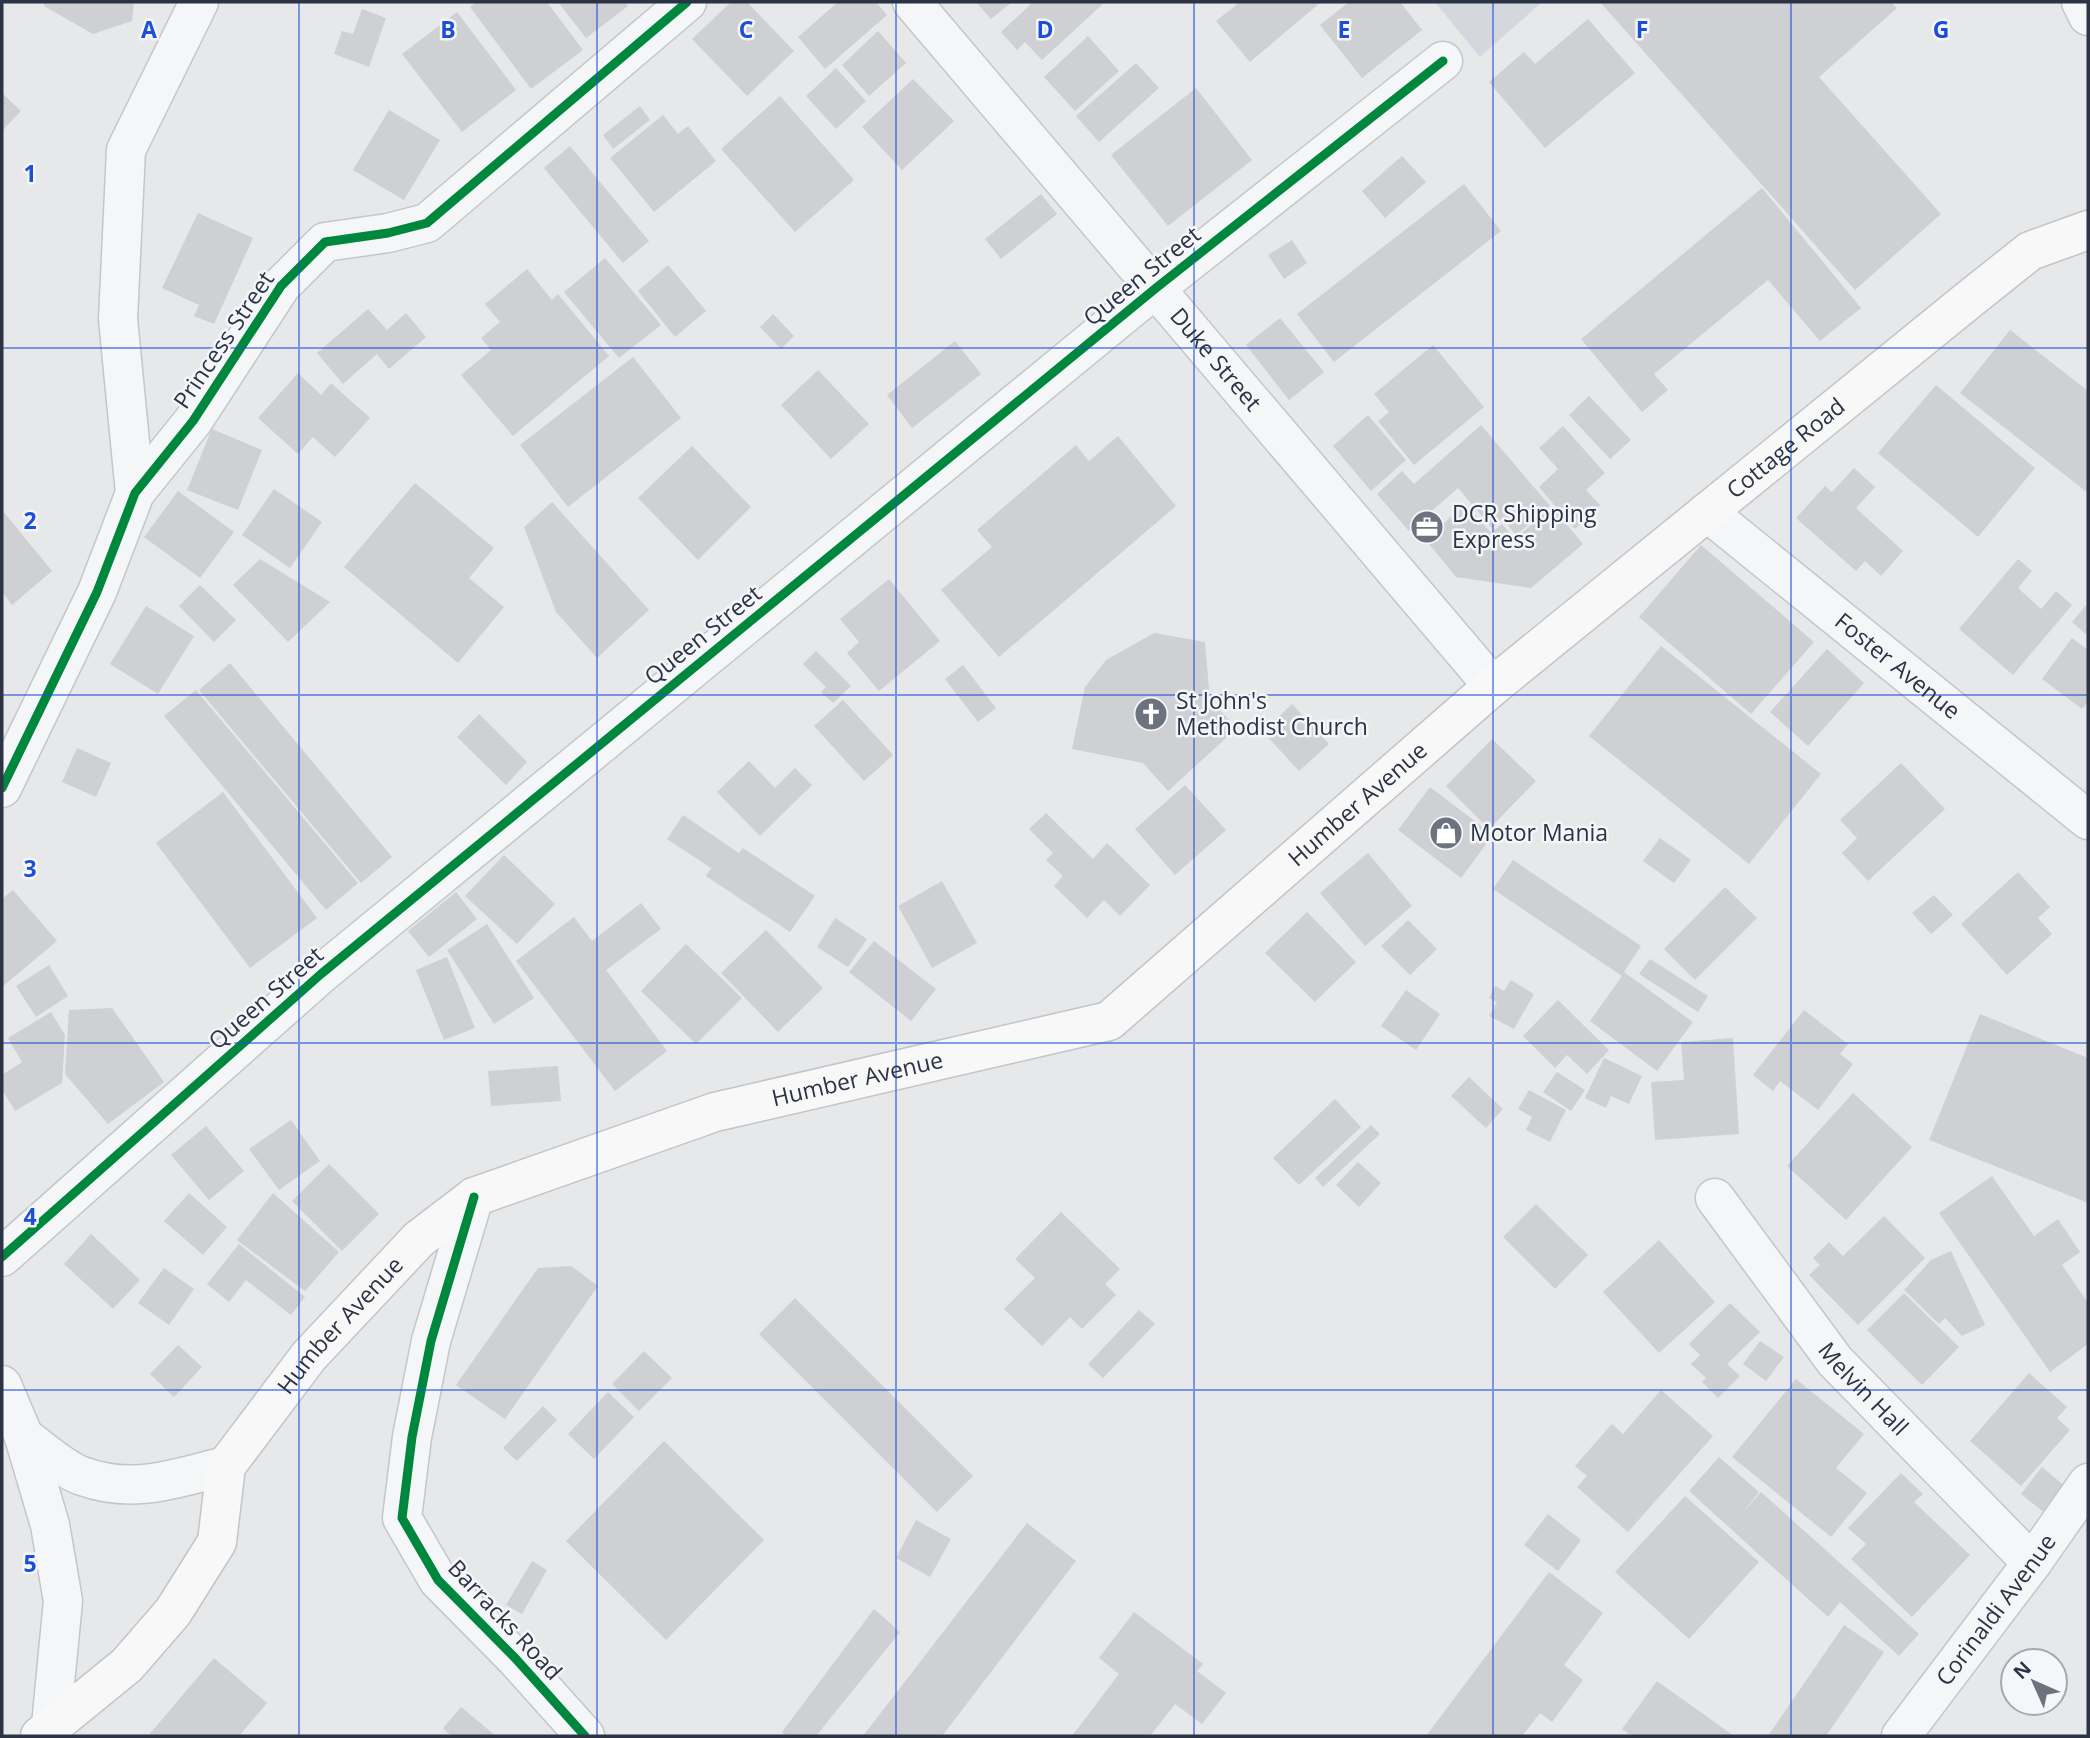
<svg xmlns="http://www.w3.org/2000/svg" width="2090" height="1738" font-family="'Open Sans',sans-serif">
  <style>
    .built { fill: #d4d7dd }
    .building { fill: #ced0d3 }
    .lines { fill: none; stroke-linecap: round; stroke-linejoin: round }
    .minor-casing { stroke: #c4c6c8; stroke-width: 41 }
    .major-casing { stroke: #c2c5c8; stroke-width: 41 }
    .minor { stroke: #f5f6f7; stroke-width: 38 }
    .major { stroke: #f8f8f8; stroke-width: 38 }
    .cycleway-casing { stroke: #f4f6f9; stroke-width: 13 }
    .cycleway { stroke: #00873e; stroke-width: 9 }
    .grid { fill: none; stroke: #1d4ed8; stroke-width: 2; stroke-opacity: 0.55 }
    .labels { text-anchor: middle; stroke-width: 5; stroke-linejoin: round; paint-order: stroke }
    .street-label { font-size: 23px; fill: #2b3445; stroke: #f4f6f9 }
    .poi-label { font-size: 23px; fill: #2b3445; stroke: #f4f6f9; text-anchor: start }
    .grid-label { font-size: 23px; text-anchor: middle; font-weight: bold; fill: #1d4ed8; stroke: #f4f6f9; stroke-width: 5; stroke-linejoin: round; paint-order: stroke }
  </style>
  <rect width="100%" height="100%" fill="#e6e8ea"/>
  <polygon class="built" points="1435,2 1542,2 1480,57"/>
  <g class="building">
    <polygon points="44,2 134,2 132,21 93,34 44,6"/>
    <polygon points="476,2 547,2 583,50 531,89 470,7"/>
    <polygon points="558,2 624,2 628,6 586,38"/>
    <polygon points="731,2 747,2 794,51 747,96 692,39"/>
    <polygon points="838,2 876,2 887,15 825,69 798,37"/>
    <polygon points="976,2 1012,2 991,19"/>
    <polygon points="1033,2 1105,2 1042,60 1025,42 1017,50 1001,32"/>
    <polygon points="1240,2 1321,2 1250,62 1216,21"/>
    <polygon points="1349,2 1400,2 1422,30 1362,78 1320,25"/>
    <polygon points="1600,2 1891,2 1897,8 1819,77 1941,214 1855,290"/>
    <polygon points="362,9 386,18 369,67 334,54 342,31 353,34"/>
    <polygon points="457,12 516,90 462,132 402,54"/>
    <polygon points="1588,19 1635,73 1545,148 1489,82 1524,52 1535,64"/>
    <polygon points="878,31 906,63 869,96 842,65"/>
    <polygon points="1088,36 1119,71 1075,111 1044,77"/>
    <polygon points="1136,63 1159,88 1099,142 1076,116"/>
    <polygon points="836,68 866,101 836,129 806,96"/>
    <polygon points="913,79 954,121 902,170 862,127"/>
    <polygon points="1196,88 1252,160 1168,226 1111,155"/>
    <polygon points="2,93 21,111 2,131"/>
    <polygon points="780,96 854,180 795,232 721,149"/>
    <polygon points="640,106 650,120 613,149 603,135"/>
    <polygon points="389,110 440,140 404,200 353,170"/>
    <polygon points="663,115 678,134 688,126 716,161 654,212 610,158"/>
    <polygon points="570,146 649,241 623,263 544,168"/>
    <polygon points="1402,156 1426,182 1385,218 1362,191"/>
    <polygon points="1464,184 1501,231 1334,362 1297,314"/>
    <polygon points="1762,188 1861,308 1820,341 1768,280 1654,374 1668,390 1642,412 1581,339"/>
    <polygon points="1041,194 1057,214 1001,259 985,239"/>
    <polygon points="198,213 253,238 214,324 194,316 199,305 162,288"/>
    <polygon points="1292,240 1307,263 1284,279 1268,255"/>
    <polygon points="605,258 661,325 619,358 564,292"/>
    <polygon points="668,265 706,311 675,337 638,291"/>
    <polygon points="527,269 552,300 558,294 609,356 513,436 461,375 491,350 481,338 500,322 485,304"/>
    <polygon points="368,309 387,330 406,313 426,337 389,369 377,354 343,384 317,353"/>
    <polygon points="773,314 794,336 781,349 760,327"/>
    <polygon points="1280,318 1324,372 1289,400 1246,345"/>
    <polygon points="2010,330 2088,391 2088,493 1960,393"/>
    <polygon points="955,341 981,374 912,428 887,395"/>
    <polygon points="1433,345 1484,407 1414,465 1378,421 1389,412 1374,394"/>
    <polygon points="633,357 681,418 568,507 520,445"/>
    <polygon points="818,370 869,424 831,459 781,405"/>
    <polygon points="298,373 321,395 331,383 370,418 335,457 313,437 298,454 258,418"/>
    <polygon points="1936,385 2035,468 1978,537 1878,453"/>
    <polygon points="1589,396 1631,440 1610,459 1569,415"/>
    <polygon points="1368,415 1406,460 1371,491 1333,446"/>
    <polygon points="1481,425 1550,506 1516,535 1502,518 1492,528 1458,488 1409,531 1377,494 1402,471 1414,484"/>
    <polygon points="1563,426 1605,473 1586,490 1600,505 1575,529 1539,487 1558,469 1539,448"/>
    <polygon points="212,429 262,450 238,510 187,490"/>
    <polygon points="1118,436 1176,506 999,657 941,590 992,547 977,530 1076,445 1089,461"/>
    <polygon points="692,446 751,507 698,560 638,498"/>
    <polygon points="1854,468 1875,487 1856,508 1903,551 1881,576 1865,561 1856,571 1796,518 1825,486 1832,492"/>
    <polygon points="415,483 494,548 469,578 504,607 458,663 344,567"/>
    <polygon points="274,489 322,522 290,568 242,535"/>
    <polygon points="178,491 234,532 200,578 144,537"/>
    <polygon points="552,502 649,610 597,658 556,612 524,527"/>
    <polygon points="1466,504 1491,533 1502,524 1515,539 1552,507 1583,544 1531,588 1456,577 1425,539"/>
    <polygon points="2,510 52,571 12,605 2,592"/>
    <polygon points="1701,545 1814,642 1751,714 1639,617"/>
    <polygon points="260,559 330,602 288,642 233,585"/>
    <polygon points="2018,559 2032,571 2018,588 2041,609 2056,591 2072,605 2013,675 1959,629"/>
    <polygon points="889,579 940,641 879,691 847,653 859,642 840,619"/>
    <polygon points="200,585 236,620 214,642 179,606"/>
    <polygon points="2088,603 2088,636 2072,622"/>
    <polygon points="146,606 194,636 158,694 110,664"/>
    <polygon points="1154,633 1205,642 1210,700 1237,728 1168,791 1143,763 1072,749 1085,687 1106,660"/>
    <polygon points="2072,638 2088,650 2088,701 2082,709 2042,679"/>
    <polygon points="1661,646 1821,774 1749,864 1589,736"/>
    <polygon points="1827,649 1864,683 1808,746 1770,712"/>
    <polygon points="816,651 851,686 833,703 821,692 826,687 803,664"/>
    <polygon points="230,663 392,857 361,883 199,690"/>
    <polygon points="963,665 996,708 978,722 945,679"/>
    <polygon points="196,690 358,883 326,910 164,716"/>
    <polygon points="843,700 893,755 864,781 814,726"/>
    <polygon points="1292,704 1329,744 1299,771 1263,732"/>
    <polygon points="479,714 527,762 506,785 457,737"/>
    <polygon points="1492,739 1536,781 1489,829 1446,786"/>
    <polygon points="77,748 111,763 96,797 62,782"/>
    <polygon points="749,761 775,788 795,768 812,785 760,836 717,792"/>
    <polygon points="1901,763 1945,809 1868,881 1842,853 1857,838 1840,820"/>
    <polygon points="1185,785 1226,830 1175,875 1135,829"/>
    <polygon points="1430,787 1493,835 1461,878 1398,830"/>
    <polygon points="223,792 317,918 250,968 156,843"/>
    <polygon points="1046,813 1093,859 1107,843 1150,885 1120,916 1104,900 1087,918 1054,886 1063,876 1046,860 1053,853 1029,829"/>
    <polygon points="683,815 739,853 743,848 815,896 790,932 706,876 711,868 667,839"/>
    <polygon points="1660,838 1691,860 1674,883 1643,861"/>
    <polygon points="1368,853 1412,906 1365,946 1320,893"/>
    <polygon points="504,855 555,904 517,944 465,896"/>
    <polygon points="1513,860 1641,946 1624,972 1693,1022 1657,1071 1590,1021 1622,976 1493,889"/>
    <polygon points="2018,872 2050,907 2038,918 2052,934 2007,975 1961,924"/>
    <polygon points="942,881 977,943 932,968 898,906"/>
    <polygon points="1725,887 1757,918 1695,980 1664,949"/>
    <polygon points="13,890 57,941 2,987 2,899"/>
    <polygon points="456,892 477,919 429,957 408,931"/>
    <polygon points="1934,895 1953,915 1931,934 1912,913"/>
    <polygon points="641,903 661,929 606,970 667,1051 615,1091 516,961 574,917 592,941"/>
    <polygon points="1307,912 1356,962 1315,1002 1265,953"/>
    <polygon points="835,918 867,939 848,967 817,947"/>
    <polygon points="1408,920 1437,949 1410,975 1381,946"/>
    <polygon points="487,924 534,998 494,1024 447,950"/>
    <polygon points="766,930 823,988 778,1032 721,973"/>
    <polygon points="874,941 936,989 911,1021 849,972"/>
    <polygon points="686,944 742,998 696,1044 641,991"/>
    <polygon points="447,957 475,1028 444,1040 416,970"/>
    <polygon points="1650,959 1708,996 1698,1012 1639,974"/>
    <polygon points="49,965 68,996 36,1017 16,986"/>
    <polygon points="1511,980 1534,994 1514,1029 1489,1016 1497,1002 1489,998 1495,986 1504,991"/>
    <polygon points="1406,990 1440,1014 1416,1050 1381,1026"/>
    <polygon points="1558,1000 1609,1050 1587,1074 1567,1055 1555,1068 1523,1036"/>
    <polygon points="112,1008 164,1082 108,1124 65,1074 69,1010"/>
    <polygon points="1804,1010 1848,1044 1840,1054 1853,1064 1818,1110 1780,1081 1773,1091 1753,1075"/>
    <polygon points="51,1012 65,1035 62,1083 15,1111 2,1089 2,1075 22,1062 8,1038"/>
    <polygon points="1980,1014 2088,1058 2088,1203 1929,1140"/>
    <polygon points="1733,1038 1739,1134 1655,1140 1651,1082 1684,1080 1681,1042"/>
    <polygon points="1604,1058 1642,1076 1629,1104 1611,1096 1606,1108 1585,1098"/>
    <polygon points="558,1066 561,1101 491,1106 488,1071"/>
    <polygon points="1557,1072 1585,1090 1571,1111 1543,1092"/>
    <polygon points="1469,1077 1503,1109 1486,1128 1451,1096"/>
    <polygon points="1529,1090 1566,1110 1550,1142 1526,1130 1532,1117 1518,1109"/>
    <polygon points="1853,1093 1912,1147 1846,1220 1787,1166"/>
    <polygon points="1335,1099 1361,1127 1299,1185 1273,1158"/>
    <polygon points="291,1120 320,1161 279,1190 249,1149"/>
    <polygon points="1371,1125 1380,1134 1323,1187 1315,1178"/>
    <polygon points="206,1126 244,1171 209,1200 171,1155"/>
    <polygon points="1358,1162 1381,1183 1359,1207 1336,1185"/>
    <polygon points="329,1164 379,1214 342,1251 292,1201"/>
    <polygon points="1992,1176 2034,1236 2058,1219 2080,1252 2062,1265 2088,1303 2088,1344 2050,1372 1939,1213"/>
    <polygon points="189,1193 227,1227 203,1255 164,1221"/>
    <polygon points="273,1193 339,1252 305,1291 237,1240"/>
    <polygon points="1536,1204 1588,1255 1555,1289 1503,1237"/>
    <polygon points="1061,1212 1120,1269 1105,1284 1116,1295 1082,1329 1070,1317 1042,1346 1004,1309 1035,1278 1015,1259"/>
    <polygon points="1884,1216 1925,1258 1858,1325 1809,1275 1820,1265 1813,1258 1829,1242 1843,1256"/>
    <polygon points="91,1234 140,1280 113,1309 64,1264"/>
    <polygon points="1659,1240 1715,1302 1659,1353 1603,1292"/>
    <polygon points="239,1244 305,1297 291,1315 246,1280 229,1302 207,1284"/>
    <polygon points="1951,1251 1985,1325 1962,1336 1945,1318 1939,1324 1904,1290 1931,1260"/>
    <polygon points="571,1266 598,1286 505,1419 456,1385 538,1268"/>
    <polygon points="164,1268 194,1289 169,1325 138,1303"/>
    <polygon points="1904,1293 1959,1347 1922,1385 1867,1330"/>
    <polygon points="795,1298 973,1476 937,1512 759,1334"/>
    <polygon points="1730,1303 1760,1332 1727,1364 1740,1376 1718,1398 1702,1382 1706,1378 1691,1364 1700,1355 1689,1344"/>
    <polygon points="1139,1310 1155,1324 1103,1378 1088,1364"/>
    <polygon points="1760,1341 1784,1357 1766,1381 1743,1364"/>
    <polygon points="178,1345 202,1367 174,1397 150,1374"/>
    <polygon points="644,1351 672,1378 639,1411 612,1384"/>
    <polygon points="2029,1373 2067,1407 2057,1418 2070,1430 2021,1486 1970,1441"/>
    <polygon points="1796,1379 1864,1434 1836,1468 1867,1493 1831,1537 1732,1457"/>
    <polygon points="1661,1390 1713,1436 1628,1532 1577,1487 1587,1476 1575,1466 1612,1424 1623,1434"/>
    <polygon points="608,1392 634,1417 594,1459 568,1434"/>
    <polygon points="543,1406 557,1420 517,1461 503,1448"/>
    <polygon points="664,1441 764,1540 666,1640 566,1541"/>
    <polygon points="1719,1457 1759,1492 1741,1514 1761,1492 1919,1634 1899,1656 1840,1602 1828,1617 1689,1491"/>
    <polygon points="2042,1467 2066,1487 2046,1514 2021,1494"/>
    <polygon points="1901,1473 1923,1494 1914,1502 1970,1555 1912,1617 1851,1559 1866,1544 1848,1528"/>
    <polygon points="1685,1496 1759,1562 1689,1639 1615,1572"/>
    <polygon points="1548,1514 1581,1540 1558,1571 1524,1545"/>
    <polygon points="916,1520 951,1539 930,1577 896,1558"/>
    <polygon points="1027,1523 1076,1561 942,1736 863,1736"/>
    <polygon points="532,1561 547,1570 522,1614 506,1605"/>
    <polygon points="1549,1572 1603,1613 1564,1665 1583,1680 1552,1722 1540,1713 1522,1736 1426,1736"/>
    <polygon points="874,1609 900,1632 816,1736 786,1736 782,1732"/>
    <polygon points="1134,1612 1203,1664 1197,1671 1226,1693 1202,1724 1175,1704 1150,1736 1072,1736 1119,1674 1099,1658"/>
    <polygon points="1844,1625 1884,1652 1826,1736 1768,1736"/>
    <polygon points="214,1658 267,1703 239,1736 148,1736"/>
    <polygon points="1657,1681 1734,1736 1632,1736 1622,1729"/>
    <polygon points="461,1707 496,1736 449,1736 450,1735 443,1728"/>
  </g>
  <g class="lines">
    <defs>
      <g id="minor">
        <path id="s1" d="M912 2 1493 686"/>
        <polyline points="2081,2 2088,16"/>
        <polyline points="135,493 118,319 126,150 199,2"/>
        <path id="s2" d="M1707 512 2088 820"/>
        <polyline points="2,788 97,592 135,493 193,421 281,286 325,242 388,233 427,223 687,2"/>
        <polyline points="474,1197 431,1341 412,1437 402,1518 438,1580 516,1659 585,1736"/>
        <path id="s3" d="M1715 1198 1835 1361 2032 1563"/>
        <polyline points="2,1257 321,974 1156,288 1443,61"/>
        <polyline points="2,1385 24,1437 50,1525 63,1601 51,1725"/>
        <path d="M24 1437C40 1448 64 1470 82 1476 134 1495 176 1478 226 1466"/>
        <path id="s4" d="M1901 1736 2032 1563 2088 1483"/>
      </g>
      <g id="major">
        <path id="s5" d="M40 1736 127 1665 173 1612 217 1542 226 1466 309 1356 419 1239 474 1197 715 1112 1109 1021 1493 686 1971 298 2030 251 2088 230"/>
      </g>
    </defs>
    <use href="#minor" class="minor-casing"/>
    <use href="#major" class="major-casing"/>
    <use href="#minor" class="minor"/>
    <use href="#major" class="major"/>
    <defs>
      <g id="cycleway">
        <polyline points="2,788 97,592 135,493 193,421 281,286 325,242 388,233 427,223 687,2"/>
        <polyline points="474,1197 431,1341 412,1437 402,1518 438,1580 516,1659 585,1736"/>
        <polyline points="2,1257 321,974 1156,288 1443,61"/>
      </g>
    </defs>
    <use href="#cycleway" class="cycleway-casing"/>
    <use href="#cycleway" class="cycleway"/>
  </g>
  <path class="grid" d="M299 2V1736M597 2V1736M896 2V1736M1194 2V1736M1493 2V1736M1791 2V1736M2 348H2088M2 695H2088M2 1043H2088M2 1390H2088"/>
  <defs>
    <symbol id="office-disc" viewBox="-11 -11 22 22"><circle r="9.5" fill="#6c737f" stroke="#f4f6f9"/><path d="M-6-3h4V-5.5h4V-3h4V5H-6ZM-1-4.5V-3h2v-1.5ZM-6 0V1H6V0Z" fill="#fff"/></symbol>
    <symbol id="church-disc" viewBox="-11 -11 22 22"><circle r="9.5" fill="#6c737f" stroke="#f4f6f9"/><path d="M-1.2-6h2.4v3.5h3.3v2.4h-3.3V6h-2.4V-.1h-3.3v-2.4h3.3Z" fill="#fff"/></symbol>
    <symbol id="shop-disc" viewBox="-11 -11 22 22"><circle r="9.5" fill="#6c737f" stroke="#f4f6f9"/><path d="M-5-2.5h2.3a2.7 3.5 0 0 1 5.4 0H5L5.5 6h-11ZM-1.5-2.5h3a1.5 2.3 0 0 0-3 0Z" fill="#fff"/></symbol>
  </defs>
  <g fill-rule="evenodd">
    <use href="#office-disc" x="1408" y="508" width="38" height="38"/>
    <use href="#church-disc" x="1132" y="695" width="38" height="38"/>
    <use href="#shop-disc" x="1427" y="814" width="38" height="38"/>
  </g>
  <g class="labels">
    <g class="street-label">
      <text transform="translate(1142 276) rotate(-39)" y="8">Queen Street</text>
      <text transform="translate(224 340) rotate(-56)" y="8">Princess Street</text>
      <text dy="8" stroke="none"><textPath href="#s1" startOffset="469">Duke Street</textPath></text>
      <text dy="8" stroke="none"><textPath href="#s5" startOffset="2256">Cottage Road</textPath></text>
      <text transform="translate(703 635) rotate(-39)" y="8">Queen Street</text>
      <text dy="8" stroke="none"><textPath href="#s2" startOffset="245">Foster Avenue</textPath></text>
      <text dy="8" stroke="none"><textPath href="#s5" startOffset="1699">Humber Avenue</textPath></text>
      <text transform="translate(266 998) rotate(-41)" y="8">Queen Street</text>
      <text dy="8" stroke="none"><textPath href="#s5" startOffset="1111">Humber Avenue</textPath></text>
      <text dy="8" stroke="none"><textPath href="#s5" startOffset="523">Humber Avenue</textPath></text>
      <text dy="8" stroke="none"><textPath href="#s3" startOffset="242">Melvin Hall</textPath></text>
      <text dy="8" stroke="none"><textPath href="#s4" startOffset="158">Corinaldi Avenue</textPath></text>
      <text transform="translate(505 1620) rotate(47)" y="8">Barracks Road</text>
    </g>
    <g class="poi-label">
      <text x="1452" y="522">DCR Shipping<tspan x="1452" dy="26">Express</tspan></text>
      <text x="1176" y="709">St John's<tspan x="1176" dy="26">Methodist Church</tspan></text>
      <text x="1470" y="841">Motor Mania</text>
    </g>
  </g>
  <g class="grid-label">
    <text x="149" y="38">A</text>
    <text x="448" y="38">B</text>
    <text x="746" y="38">C</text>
    <text x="1045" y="38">D</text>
    <text x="1344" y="38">E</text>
    <text x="1642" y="38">F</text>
    <text x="1941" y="38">G</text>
    <text x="30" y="182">1</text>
    <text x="30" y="529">2</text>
    <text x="30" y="877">3</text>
    <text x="30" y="1225">4</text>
    <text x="30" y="1572">5</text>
  </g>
  <rect width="2090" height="1738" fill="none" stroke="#2b3445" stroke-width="7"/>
  <g transform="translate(2034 1682) rotate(315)"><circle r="33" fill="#f4f6f9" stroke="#a4a8b1" stroke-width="2"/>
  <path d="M0-5L12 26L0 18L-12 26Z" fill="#6c737f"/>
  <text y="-10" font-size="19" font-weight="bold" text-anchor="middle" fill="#2b3445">N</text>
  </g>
</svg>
